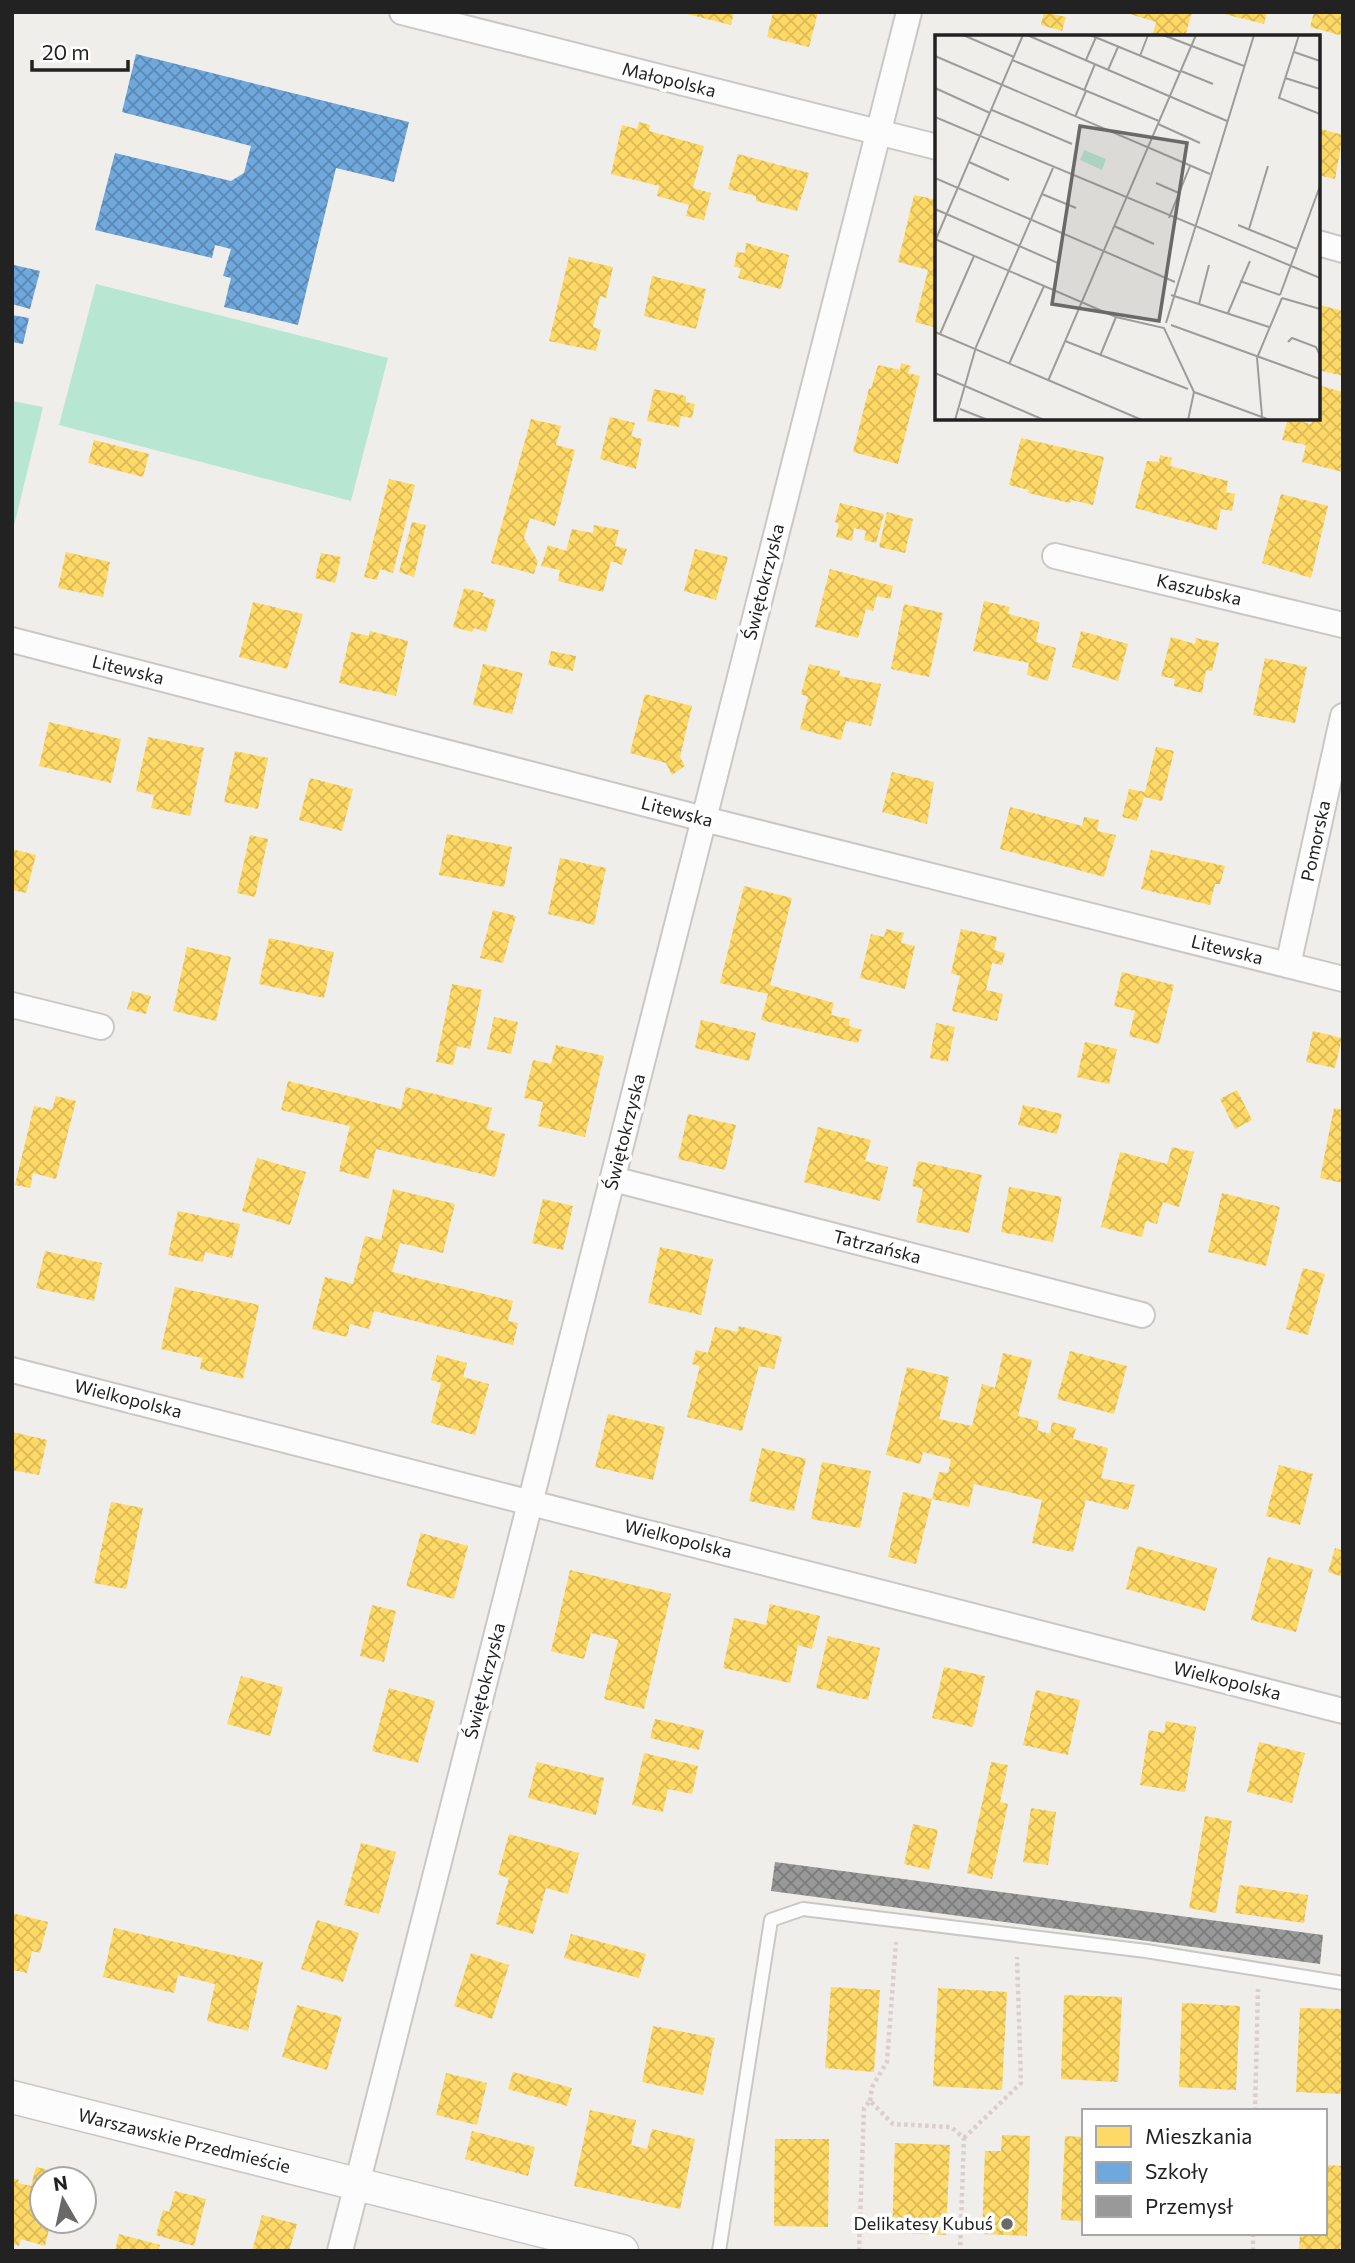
<svg xmlns="http://www.w3.org/2000/svg" width="1355" height="2263" font-family="Commissioner,sans-serif">
  <style>
    .pitch { fill: #b7e6d2 }
    .homes { fill: url(#homes-cross-hatch) }
    .schools { fill: url(#schools-cross-hatch) }
    .industry { fill: url(#industry-cross-hatch) }
    .lines { fill: none; stroke-linecap: round; stroke-linejoin: round }
    .service-casing { stroke: #c9c8c7; stroke-width: 16 }
    .minor-casing { stroke: #c9c8c7; stroke-width: 28 }
    .tertiary-casing { stroke: #c9c8c7; stroke-width: 35 }
    .path { stroke: #dccecd; stroke-width: 4.5; stroke-dasharray: 3.5 3.5; stroke-linecap: butt }
    .service { stroke: #fdfcfc; stroke-width: 12 }
    .minor { stroke: #fdfcfc; stroke-width: 24 }
    .tertiary { stroke: #fdfcfc; stroke-width: 32 }
    .poi-dot { fill: #6a6968; stroke: #fff; stroke-width: 2.5 }
    .labels { text-anchor: middle; stroke-width: 7; stroke-linejoin: round; paint-order: stroke }
    .street-label { font-size: 18px; fill: #222; stroke: #fff }
    .poi-label { font-size: 18px; fill: #222; stroke: #fff; text-anchor: end }
    .inset-road { fill: none; stroke: #9e9c9b; stroke-width: 2 }
    .view { fill: #6a6968; fill-opacity: 0.15; stroke: #6a6968; stroke-width: 3.5 }
    .inset-edge { fill: none; stroke: #222; stroke-width: 3.5 }
  </style>
  <defs>
    <pattern id="homes-cross-hatch" width="8" height="8" patternUnits="userSpaceOnUse" patternTransform="scale(1.75)"><rect width="8" height="8" fill="#ffd966"/><path d="M0 0l8 8M0 8l8-8" fill="none" stroke="#daba58"/></pattern>
    <pattern id="schools-cross-hatch" width="8" height="8" patternUnits="userSpaceOnUse" patternTransform="scale(1.75)"><rect width="8" height="8" fill="#6fa8dc"/><path d="M0 0l8 8M0 8l8-8" fill="none" stroke="#5b88b2"/></pattern>
    <pattern id="industry-cross-hatch" width="8" height="8" patternUnits="userSpaceOnUse" patternTransform="scale(1.75)"><rect width="8" height="8" fill="#999"/><path d="M0 0l8 8M0 8l8-8" fill="none" stroke="#7c7c7c"/></pattern>
  </defs>
  <rect width="100%" height="100%" fill="#f0eeeb"/>
  <g class="pitch">
    <polygon points="96,284 388,358 351,501 59,425"/>
    <polygon points="12,401 43,407 12,534"/>
  </g>
  <g class="homes">
    <polygon points="679,12 734,12 731,25"/>
    <polygon points="773,12 818,12 809,47 767,37"/>
    <polygon points="1044,12 1066,17 1062,31 1041,25"/>
    <polygon points="1123,12 1192,12 1185,37 1152,37 1156,22"/>
    <polygon points="1216,12 1267,12 1264,24"/>
    <polygon points="1314,12 1343,12 1343,36 1310,27"/>
    <polygon points="639,122 650,125 649,131 704,146 693,188 711,193 704,220 686,216 689,205 657,196 659,186 611,174 622,125 637,129"/>
    <polygon points="1318,128 1343,135 1335,179 1318,175"/>
    <polygon points="738,154 809,173 797,211 756,201 756,196 728,189"/>
    <polygon points="914,195 937,200 937,328 915,322 928,270 898,262"/>
    <polygon points="746,243 789,255 781,289 738,278 741,268 734,267 737,252 745,253"/>
    <polygon points="569,257 613,267 606,298 600,296 593,327 601,330 596,351 549,341"/>
    <polygon points="652,276 706,289 696,329 644,316"/>
    <polygon points="1320,305 1343,311 1343,376 1318,370 1318,312"/>
    <polygon points="901,363 911,366 908,373 920,376 898,464 853,452 869,388 871,389 878,365 900,370"/>
    <polygon points="1321,386 1343,392 1343,472 1302,462 1306,445 1282,440 1288,418 1311,424 1313,418 1318,418 1318,396"/>
    <polygon points="654,389 686,396 686,402 695,404 692,418 681,416 679,427 647,421"/>
    <polygon points="610,417 635,423 631,436 642,439 636,469 600,459"/>
    <polygon points="531,419 561,426 556,445 575,450 555,526 530,518 524,538 538,561 534,574 491,563"/>
    <polygon points="1021,438 1104,457 1093,505 1071,500 1070,503 1028,493 1029,490 1009,485"/>
    <polygon points="94,440 149,454 143,477 88,463"/>
    <polygon points="1160,455 1172,458 1170,466 1228,481 1226,492 1235,494 1232,511 1221,509 1217,530 1135,508 1147,461 1159,462"/>
    <polygon points="389,479 415,485 393,573 380,569 377,580 364,577"/>
    <polygon points="1281,494 1328,506 1311,578 1262,563"/>
    <polygon points="840,503 884,514 876,543 864,540 866,531 854,528 852,541 836,537 839,524 835,522"/>
    <polygon points="887,512 913,519 905,553 879,547"/>
    <polygon points="412,522 426,525 414,577 399,572"/>
    <polygon points="594,525 619,530 615,546 627,549 622,565 611,561 603,592 558,581 560,570 541,566 548,545 566,551 572,529 593,533"/>
    <polygon points="695,549 728,557 716,600 684,591"/>
    <polygon points="66,552 110,562 103,597 58,588"/>
    <polygon points="321,553 341,557 335,583 315,578"/>
    <polygon points="830,569 893,586 890,599 877,596 873,611 866,609 858,638 815,627"/>
    <polygon points="464,588 484,593 482,596 496,600 486,632 474,628 472,632 453,627"/>
    <polygon points="984,601 1010,607 1008,614 1040,622 1036,642 1056,648 1048,681 1027,675 1029,663 973,651"/>
    <polygon points="253,602 303,614 287,669 239,657"/>
    <polygon points="904,604 943,613 929,677 891,669"/>
    <polygon points="370,631 408,641 396,696 339,683 351,632 369,636"/>
    <polygon points="1081,631 1128,644 1118,681 1072,667"/>
    <polygon points="1171,637 1195,644 1196,638 1219,643 1212,671 1206,670 1202,693 1174,686 1175,679 1161,676"/>
    <polygon points="551,651 576,656 573,671 548,665"/>
    <polygon points="1265,658 1307,667 1295,723 1253,715"/>
    <polygon points="483,664 523,673 512,714 473,705"/>
    <polygon points="809,664 840,671 839,676 881,684 871,726 846,721 841,740 800,729 808,697 801,694"/>
    <polygon points="645,694 692,706 680,757 685,766 672,775 666,763 630,753"/>
    <polygon points="49,722 121,739 111,783 39,766"/>
    <polygon points="148,737 204,748 190,816 151,808 154,795 136,791"/>
    <polygon points="1156,747 1174,751 1162,801 1144,797 1137,821 1122,817 1129,789 1145,792"/>
    <polygon points="235,751 268,758 258,809 224,802"/>
    <polygon points="892,772 934,782 927,824 882,812"/>
    <polygon points="310,778 353,789 342,831 299,820"/>
    <polygon points="1010,807 1082,826 1084,817 1099,820 1097,831 1116,835 1104,877 1000,849"/>
    <polygon points="447,834 512,847 504,887 439,875"/>
    <polygon points="250,835 268,839 255,897 237,893"/>
    <polygon points="12,849 36,855 26,893 12,890"/>
    <polygon points="1151,850 1225,866 1220,884 1215,884 1210,905 1141,889"/>
    <polygon points="560,858 606,868 594,925 548,914"/>
    <polygon points="744,886 792,898 770,985 834,1003 831,1015 850,1019 849,1026 862,1030 858,1043 761,1020 768,994 720,983"/>
    <polygon points="493,910 516,916 503,963 480,958"/>
    <polygon points="886,929 904,933 901,943 915,946 905,989 860,978 871,934 884,937"/>
    <polygon points="961,929 997,937 994,950 1005,953 1002,965 992,963 986,990 1003,994 997,1021 952,1011 960,976 951,973"/>
    <polygon points="269,938 334,952 324,998 259,984"/>
    <polygon points="187,947 231,957 216,1021 173,1011"/>
    <polygon points="1122,972 1174,985 1159,1044 1129,1036 1135,1011 1114,1006"/>
    <polygon points="452,984 482,990 470,1049 457,1046 453,1065 436,1062"/>
    <polygon points="132,991 151,996 146,1014 127,1009"/>
    <polygon points="494,1017 518,1022 511,1054 487,1049"/>
    <polygon points="701,1020 756,1033 749,1061 695,1048"/>
    <polygon points="936,1023 955,1027 948,1062 930,1058"/>
    <polygon points="1313,1031 1342,1038 1335,1068 1306,1062"/>
    <polygon points="1085,1042 1117,1049 1109,1084 1077,1077"/>
    <polygon points="556,1045 604,1056 585,1137 538,1126 543,1102 524,1098 533,1060 551,1064"/>
    <polygon points="288,1081 401,1109 406,1087 492,1108 487,1129 505,1134 495,1177 376,1149 369,1179 339,1171 350,1126 281,1110"/>
    <polygon points="1237,1090 1252,1120 1235,1129 1220,1099"/>
    <polygon points="56,1096 76,1101 56,1179 33,1173 30,1188 15,1185 34,1106 52,1110"/>
    <polygon points="1023,1105 1062,1114 1057,1134 1018,1125"/>
    <polygon points="1334,1108 1343,1110 1343,1183 1320,1178"/>
    <polygon points="688,1114 736,1125 725,1170 678,1159"/>
    <polygon points="818,1127 871,1140 865,1161 888,1167 880,1201 804,1182"/>
    <polygon points="1172,1147 1194,1152 1179,1207 1163,1202 1157,1224 1146,1221 1142,1237 1101,1227 1120,1152 1167,1164"/>
    <polygon points="257,1158 306,1172 290,1225 242,1211"/>
    <polygon points="918,1161 982,1175 969,1233 916,1222 923,1189 912,1186"/>
    <polygon points="1009,1187 1062,1197 1053,1242 1001,1232"/>
    <polygon points="393,1189 455,1204 443,1253 400,1243 392,1272 513,1301 508,1321 518,1323 513,1345 374,1311 369,1329 350,1324 347,1337 312,1329 325,1277 353,1284 365,1236 381,1240"/>
    <polygon points="1222,1193 1280,1207 1266,1266 1208,1252"/>
    <polygon points="543,1199 573,1206 563,1250 532,1243"/>
    <polygon points="178,1211 240,1224 232,1258 205,1252 203,1262 168,1255"/>
    <polygon points="660,1247 713,1259 701,1315 648,1303"/>
    <polygon points="45,1251 102,1263 94,1301 36,1288"/>
    <polygon points="1303,1268 1325,1274 1308,1335 1286,1329"/>
    <polygon points="175,1287 259,1305 243,1379 200,1369 202,1358 161,1349"/>
    <polygon points="739,1326 782,1337 774,1369 759,1366 742,1431 687,1417 700,1366 692,1364 696,1350 708,1353 715,1327 737,1332"/>
    <polygon points="1070,1351 1127,1366 1114,1414 1057,1399"/>
    <polygon points="1003,1353 1032,1360 1018,1416 1039,1421 1037,1430 1050,1434 1052,1422 1076,1428 1073,1439 1108,1448 1101,1478 1135,1485 1128,1510 1086,1500 1073,1552 1032,1543 1042,1500 974,1484 969,1507 932,1499 939,1472 948,1473 951,1459 923,1452 920,1464 886,1455 907,1367 949,1377 939,1419 972,1426 982,1384 995,1388"/>
    <polygon points="437,1355 467,1363 463,1377 489,1384 475,1435 431,1423 441,1383 431,1380"/>
    <polygon points="608,1414 665,1427 653,1480 595,1467"/>
    <polygon points="12,1432 47,1440 39,1475 12,1470"/>
    <polygon points="762,1448 806,1459 794,1511 749,1501"/>
    <polygon points="822,1462 871,1471 860,1528 811,1519"/>
    <polygon points="1279,1465 1313,1474 1300,1525 1266,1516"/>
    <polygon points="903,1492 932,1499 916,1564 888,1557"/>
    <polygon points="111,1502 143,1508 126,1589 94,1583"/>
    <polygon points="421,1533 468,1546 454,1599 406,1586"/>
    <polygon points="1137,1546 1217,1568 1205,1611 1126,1589"/>
    <polygon points="1335,1548 1343,1551 1343,1577 1328,1572"/>
    <polygon points="1268,1557 1313,1569 1296,1632 1251,1620"/>
    <polygon points="570,1570 671,1594 644,1709 604,1699 618,1640 591,1633 584,1659 551,1651"/>
    <polygon points="770,1604 820,1616 812,1649 798,1645 790,1683 723,1668 734,1618 766,1625"/>
    <polygon points="372,1605 396,1611 384,1662 360,1656"/>
    <polygon points="828,1636 880,1648 868,1700 816,1688"/>
    <polygon points="944,1667 985,1676 973,1727 932,1718"/>
    <polygon points="241,1676 283,1687 270,1736 227,1724"/>
    <polygon points="389,1688 435,1701 418,1763 372,1751"/>
    <polygon points="1036,1690 1080,1700 1068,1755 1023,1745"/>
    <polygon points="655,1719 704,1730 699,1750 650,1738"/>
    <polygon points="1166,1721 1196,1727 1185,1792 1140,1785 1149,1730 1164,1733"/>
    <polygon points="1259,1742 1305,1753 1292,1803 1247,1792"/>
    <polygon points="644,1753 698,1766 692,1794 668,1789 663,1812 632,1805"/>
    <polygon points="537,1762 604,1778 596,1815 528,1798"/>
    <polygon points="991,1762 1008,1765 1000,1802 1008,1804 992,1879 967,1873"/>
    <polygon points="1031,1808 1056,1812 1048,1865 1023,1862"/>
    <polygon points="1205,1816 1232,1821 1216,1913 1189,1908"/>
    <polygon points="913,1824 938,1830 929,1870 904,1864"/>
    <polygon points="509,1834 579,1853 568,1894 546,1888 533,1934 496,1924 509,1878 498,1875"/>
    <polygon points="361,1843 396,1852 379,1914 344,1905"/>
    <polygon points="1239,1885 1308,1895 1304,1923 1235,1913"/>
    <polygon points="12,1913 48,1922 40,1953 32,1951 27,1973 12,1970"/>
    <polygon points="317,1920 359,1933 343,1982 301,1969"/>
    <polygon points="114,1928 263,1962 248,2031 207,2021 215,1984 178,1975 174,1993 103,1977"/>
    <polygon points="571,1934 646,1954 639,1978 564,1958"/>
    <polygon points="471,1953 509,1965 492,2019 454,2006"/>
    <polygon points="831,1987 880,1990 874,2072 825,2068"/>
    <polygon points="938,1988 1007,1992 1002,2090 933,2086"/>
    <polygon points="1064,1995 1122,1997 1118,2082 1061,2079"/>
    <polygon points="1182,2003 1240,2006 1236,2090 1179,2087"/>
    <polygon points="297,2005 342,2017 327,2070 282,2057"/>
    <polygon points="1300,2008 1343,2009 1343,2094 1296,2092"/>
    <polygon points="653,2026 715,2038 703,2095 642,2082"/>
    <polygon points="513,2072 572,2088 567,2106 508,2089"/>
    <polygon points="446,2073 487,2083 477,2125 436,2115"/>
    <polygon points="590,2110 636,2120 631,2145 647,2149 652,2129 695,2139 680,2209 574,2186"/>
    <polygon points="472,2131 535,2147 528,2176 465,2159"/>
    <polygon points="1002,2135 1030,2136 1027,2236 982,2234 985,2151 1001,2151"/>
    <polygon points="1065,2136 1084,2137 1084,2221 1061,2220"/>
    <polygon points="775,2139 829,2139 828,2227 774,2226"/>
    <polygon points="895,2143 950,2145 946,2235 892,2233"/>
    <polygon points="1325,2165 1343,2166 1343,2250 1299,2249 1300,2233 1325,2233"/>
    <polygon points="36,2167 67,2174 66,2179 42,2179 42,2221 51,2221 45,2246 21,2239 19,2246 12,2244 12,2178 19,2180 18,2183 31,2186"/>
    <polygon points="175,2191 206,2199 194,2246 156,2235 163,2210 169,2212"/>
    <polygon points="262,2215 297,2224 289,2251 252,2251"/>
    <polygon points="119,2234 160,2245 158,2251 115,2251"/>
  </g>
  <g class="schools">
    <polygon points="136,54 409,122 394,182 336,168 298,325 224,307 231,278 223,276 231,249 215,245 212,258 95,230 115,153 231,181 244,173 251,146 122,112"/>
    <polygon points="14,265 40,271 30,309 12,304"/>
    <polygon points="12,315 29,318 23,344 12,342"/>
  </g>
  <polygon class="industry" points="775,1862 1323,1935 1320,1964 771,1891"/>
  <g class="lines">
    <defs>
      <polyline id="service" points="719,2251 771,1920 803,1909 1146,1951 1343,1983"/>
      <g id="minor">
        <polyline points="402,12 937,147"/>
        <polyline points="1318,243 1343,250"/>
        <polyline points="1055,556 1343,625"/>
        <polyline points="12,640 704,819 1343,979"/>
        <polyline points="1288,965 1343,716"/>
        <polyline points="12,1005 101,1027"/>
        <polyline points="613,1179 1142,1315"/>
        <polyline points="12,1370 1343,1711"/>
        <polyline points="340,2251 909,12"/>
      </g>
      <polyline id="tertiary" points="12,2097 622,2251"/>
    </defs>
    <use href="#service" class="service-casing"/>
    <use href="#minor" class="minor-casing"/>
    <use href="#tertiary" class="tertiary-casing"/>
    <g class="path">
      <polyline points="870,2101 872,2087 887,2062 896,1942"/>
      <polyline points="1255,2111 1258,1989"/>
      <polyline points="964,2138 1021,2083 1017,1957"/>
      <polyline points="859,2251 864,2108 870,2101 893,2124 951,2127 964,2138 960,2251"/>
      <polyline points="1253,2251 1253,2233"/>
    </g>
    <use href="#service" class="service"/>
    <use href="#minor" class="minor"/>
    <use href="#tertiary" class="tertiary"/>
  </g>
  <circle class="poi-dot" cx="1007" cy="2224" r="7"/>
  <g class="labels">
    <g class="street-label">
      <text transform="translate(669 80) rotate(14)" y="6">Małopolska</text>
      <text transform="translate(764 582) rotate(-76)" y="6">Świętokrzyska</text>
      <text transform="translate(1199 590) rotate(13)" y="6">Kaszubska</text>
      <text transform="translate(128 670) rotate(14)" y="6">Litewska</text>
      <text transform="translate(677 812) rotate(15)" y="6">Litewska</text>
      <text transform="translate(1316 841) rotate(-78)" y="6">Pomorska</text>
      <text transform="translate(1227 950) rotate(14)" y="6">Litewska</text>
      <text transform="translate(625 1132) rotate(-76)" y="6">Świętokrzyska</text>
      <text transform="translate(877 1247) rotate(14)" y="6">Tatrzańska</text>
      <text transform="translate(128 1399) rotate(14)" y="6">Wielkopolska</text>
      <text transform="translate(678 1539) rotate(14)" y="6">Wielkopolska</text>
      <text transform="translate(485 1681) rotate(-76)" y="6">Świętokrzyska</text>
      <text transform="translate(1227 1681) rotate(14)" y="6">Wielkopolska</text>
      <text transform="translate(184 2141) rotate(14)" y="6">Warszawskie Przedmieście</text>
    </g>
    <g class="poi-label">
      <text x="993" y="2230">Delikatesy Kubuś</text>
    </g>
  </g>
  <g transform="translate(935 35)">
    <rect width="385" height="385" fill="#f0eeeb"/>
    <path d="M149 115 171 124 167 135 145 125Z" fill="#b7e6d2"/>
    <path class="inset-road" d="M28 0 79 22M92 0 292 86M155 0 245 37M228 0 309 31M364 0 344 63 385 79M359 17 385 26M0 21 275 139M205 21 213 0M77 25 224 86M151 25 161 2M173 35 183 12M246 36 278 49M350 43 385 54M0 53 55 78M149 56 160 29M57 75 137 109M0 82 385 243M140 82 151 56M223 89 265 108M34 127 74 145M0 143 240 247M221 148 244 158M107 159 141 173M0 174 123 228 122 231M234 183 255 131M303 190 362 214M179 191 219 209M314 194 333 131M0 204 181 282 229 293 259 357M1 204 88 0M305 246 345 260M236 260 334 292M345 260 385 151M347 263 385 274M264 269 274 230M293 278 315 226M231 288 319 0M236 290 385 344M0 297 207 385M5 299 39 221M130 306 253 354M353 307 357 303 381 312 385 320M165 321 181 282M74 329 109 251M0 338 109 385M113 346 261 0M259 357 335 385M25 374 53 385M327 381 322 323 347 263M20 385 41 312 118 133M253 385 259 357"/>
    <path class="view" d="M145 91 252 108 224 286 117 269Z"/>
    <rect width="385" height="385" class="inset-edge"/>
  </g>
  <rect width="1355" height="2263" fill="none" stroke="#222222" stroke-width="28"/>
  <rect x="1082" y="2109" width="245" height="126" fill="#ffffff" stroke="#a7a7a7" stroke-width="2"/>
  <rect x="1096" y="2126" width="35" height="21" fill="#ffd966" stroke="#a7a7a7" stroke-width="2"/>
  <text x="1145" y="2144" font-size="21" fill="#222222">Mieszkania</text>
  <rect x="1096" y="2162" width="35" height="21" fill="#6fa8dc" stroke="#a7a7a7" stroke-width="2"/>
  <text x="1145" y="2179" font-size="21" fill="#222222">Szkoły</text>
  <rect x="1096" y="2196" width="35" height="21" fill="#999999" stroke="#a7a7a7" stroke-width="2"/>
  <text x="1145" y="2214" font-size="21" fill="#222222">Przemysł</text>
  <g transform="translate(63 2200) rotate(351)"><circle r="33" fill="#ffffff" stroke="#a7a7a7" stroke-width="2"/>
  <path d="M0-5L12 26L0 18L-12 26Z" fill="#6a6968"/>
  <text y="-10" font-size="19" font-weight="bold" text-anchor="middle" fill="#222222">N</text>
  </g>
  <path d="M32 60v10h96v-10" fill="none" stroke="#222222" stroke-width="3.5"/>
  <text x="42" y="60" font-size="21" fill="#222222" stroke="#ffffff" stroke-width="5" paint-order="stroke">20 m</text>
</svg>
